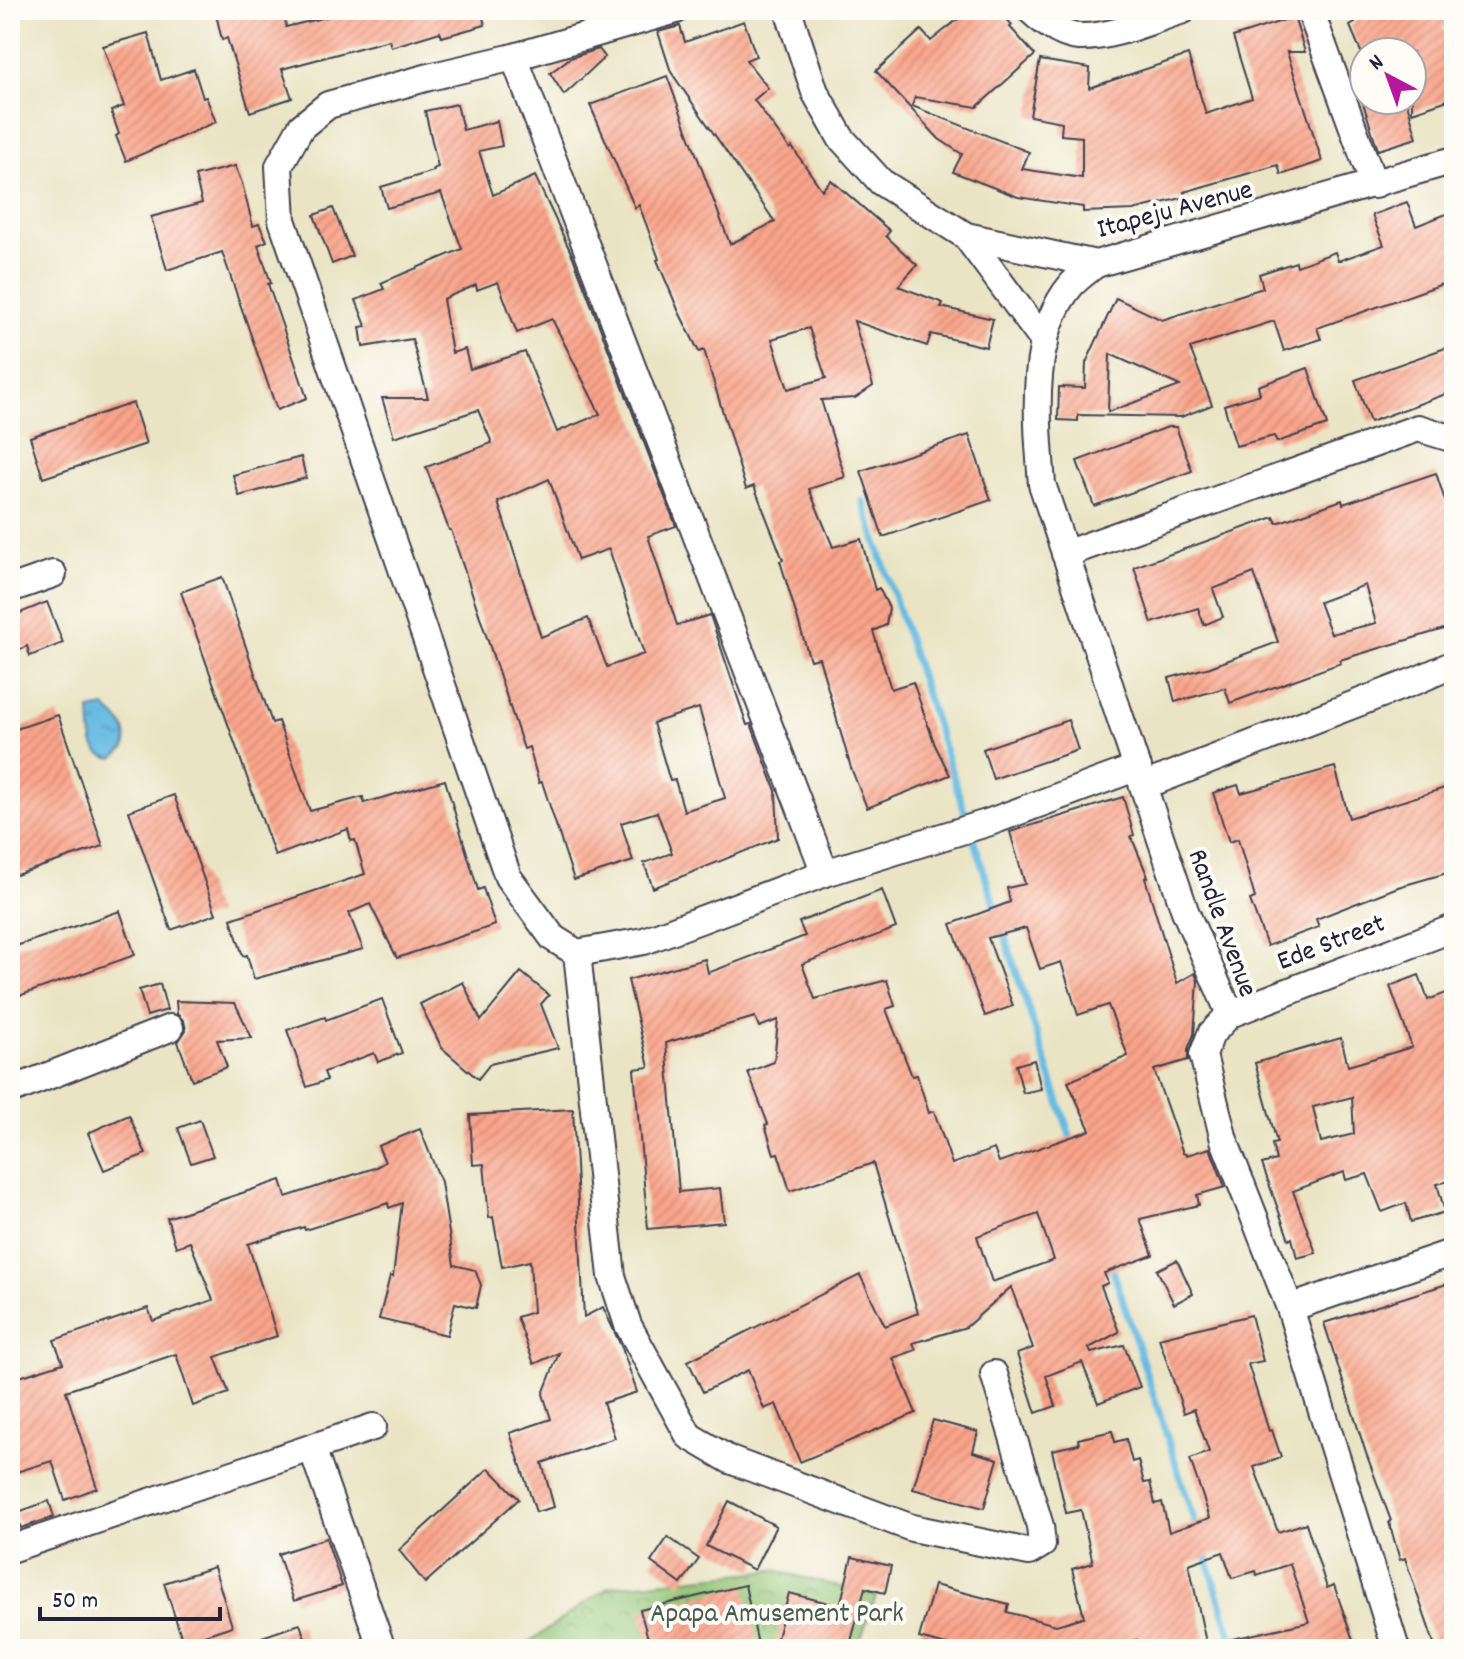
<svg xmlns="http://www.w3.org/2000/svg" width="1464" height="1659" font-family="Dekko,sans-serif">
  <style>
    .park { fill: url(#park-crowns); stroke: #5a7458; stroke-width: 2 }
    .water { fill: url(#water-ripples); stroke: #446e8e; stroke-width: 2 }
    .lines { fill: none; stroke-linecap: round; stroke-linejoin: round }
    .stream { stroke: #66bbe2; stroke-width: 7 }
    .building { fill: url(#building-hatch); fill-rule: evenodd }
    .street-casing { stroke: #403f50; stroke-width: 30 }
    .street { stroke: #fff; stroke-width: 26 }
    .labels { text-anchor: middle; stroke-width: 8; stroke-linejoin: round; paint-order: stroke }
    .street-label { font-size: 28px; fill: #22223b; stroke: #fdfcf7 }
    .park-label { font-size: 28px; fill: #495b4f; stroke: #fdfcf7 }
  </style>
  <defs>
    <pattern id="park-crowns" width="20" height="18" patternUnits="userSpaceOnUse" patternTransform="scale(2)"><rect width="20" height="18" fill="#92c575"/><path d="M2 6a3 3 0 1 1 6 0M12 15a3 3 0 1 1 6 0" fill="none" stroke="#77a061"/></pattern>
    <pattern id="water-ripples" width="26" height="14" patternUnits="userSpaceOnUse" patternTransform="scale(2)"><rect width="26" height="14" fill="#66bbe2"/><path d="M2 4q2-2 4 0t4 0M15 11q2-2 4 0t4 0" fill="none" stroke="#58a0c3"/></pattern>
    <pattern id="building-hatch" width="6" height="6" patternUnits="userSpaceOnUse" patternTransform="scale(2)"><rect width="6" height="6" fill="#f9a48a"/><path d="M-1 1l2-2M0 6l6-6M5 7l2-2" fill="none" stroke="#d58d78"/></pattern>
  </defs>
  <rect width="100%" height="100%" fill="#fdfcf7"/>
  <filter id="ink" filterUnits="userSpaceOnUse"><feTurbulence type="fractalNoise" baseFrequency=".0125" numOctaves="2"/><feDisplacementMap in="SourceGraphic" scale="16" xChannelSelector="R" yChannelSelector="G"/><feConvolveMatrix kernelMatrix="1 2 1 2 8 2 1 2 1" color-interpolation-filters="sRGB"/></filter>
  <filter id="wash" filterUnits="userSpaceOnUse"><feTurbulence type="fractalNoise" baseFrequency=".006" numOctaves="4" result="noise"/><feDisplacementMap in="SourceGraphic" scale="32" xChannelSelector="R" yChannelSelector="G"/><feGaussianBlur stdDeviation="1.8" result="paint"/><feColorMatrix in="noise" values="0 0 0 0 0 0 0 0 0 0 0 0 0 0 0 0 0 1.4 0 .05"/><feComposite in="paint" operator="in"/></filter>
  <g filter="url(#wash)">
    <rect width="100%" height="100%" fill="#eae4c4"/>
    <polygon class="park" points="774,1570 876,1596 857,1649 519,1649 609,1587"/>
    <path class="water" d="M105 707C119 720 131 728 125 748L114 758C87 757 92 730 90 710Z"/>
    <g class="lines">
      <g class="stream">
        <polyline points="863,501 968,822"/>
        <polyline points="972,834 997,913"/>
        <polyline points="1001,925 1073,1145"/>
        <polyline points="1111,1264 1197,1529"/>
        <polyline points="1204,1549 1235,1649"/>
      </g>
    </g>
    <g id="blocks">
      <g class="building">
        <polygon points="215,10 284,10 286,27 326,17 323,10 481,10 485,25 442,37 440,32 391,47 389,40 282,69 292,98 250,112 227,38 222,40"/>
        <polygon points="969,10 999,10 1012,25 1010,27 1035,55 977,107 915,97 912,106 1029,152 1022,169 1082,178 1082,137 1061,135 1062,122 1030,116 1040,60 1090,68 1089,88 1188,55 1206,114 1252,98 1233,37 1294,17 1305,52 1287,52 1322,161 1281,175 1278,165 1184,192 1186,197 1133,210 1083,212 1083,207 1018,197 953,172 962,154 939,139 876,71 921,30 931,41"/>
        <polygon points="1369,10 1444,10 1449,26 1443,27 1454,62 1454,98 1412,112 1412,52 1361,52 1350,26 1355,23 1353,15"/>
        <path d="M744 21 756 56 746 60 768 88 754 100 790 149 792 147 822 190 831 180 890 231 886 236 917 265 898 286 943 303 941 307 993 319 986 347 931 334 927 346 854 321 873 386 855 398 821 400 845 477 809 489 833 547 861 539 875 590 879 588 889 608 886 625 873 631 891 689 913 682 935 745 950 775 867 808 851 768 819 658 810 660 780 561 783 560 754 486 746 489 704 350 699 352 679 312 657 260 659 259 639 205 635 208 590 105 667 76 730 244 775 222 671 72 658 32 680 26 685 42ZM809 328 826 378 788 389 772 339Z"/>
        <polygon points="148,33 161,80 194,69 203,98 206,97 216,122 126,161 116,136 119,134 111,111 124,106 103,46"/>
        <polygon points="599,49 605,57 564,95 550,73 570,58"/>
        <polygon points="1362,100 1406,100 1417,138 1378,150"/>
        <path d="M457 104 463 130 497 121 502 146 479 151 493 195 535 176 573 257 676 526 648 536 677 625 710 615 747 725 751 724 776 791 778 838 653 888 644 863 672 853 657 812 621 823 633 861 574 880 542 782 539 783 529 747 524 749 451 530H449L426 467 492 443 478 410 394 437 382 398H428L412 339 363 347 360 327 366 326 356 300 384 289 381 283 462 249 441 193 387 208 381 187 434 171 433 169 438 167 425 111ZM498 282 517 333 552 319 600 414 557 432 525 352 470 369 465 349 452 353 443 299 476 285 477 290ZM549 479 578 560 609 549 644 654 607 667 588 618 541 637 498 502ZM699 708 725 798 684 811 675 780 670 781 653 723Z"/>
        <polygon points="235,166 242,183 253,226 259,224 267,241 258,245 271,283 268,284 307,398 277,410 222,252 167,270 151,217 202,203 195,176"/>
        <path d="M1407 202 1416 226 1454 211V280L1317 328 1321 339 1284 351 1274 321 1190 348 1212 405 1181 417 1078 415V421L1058 420 1059 387 1085 388 1086 363 1116 298 1162 320 1263 288 1259 274 1296 262 1297 266 1335 252 1338 261 1384 245 1372 215ZM1110 354 1180 386 1108 412Z"/>
        <polygon points="333,208 352,256 332,264 314,215"/>
        <polygon points="1454,345 1454,391 1370,422 1355,380"/>
        <polygon points="1308,368 1327,425 1277,442 1274,436 1236,446 1224,405 1260,394 1258,386"/>
        <polygon points="133,403 146,444 43,478 30,437"/>
        <polygon points="1168,427 1176,427 1192,471 1094,506 1077,461"/>
        <polygon points="969,435 991,500 883,537 861,471"/>
        <polygon points="301,457 306,478 239,496 233,475"/>
        <path d="M1436 473 1454 528V626L1340 660 1341 663 1230 703 1225 688 1175 702 1169 678 1210 667 1278 642 1254 573 1213 589 1223 617 1204 625 1198 608 1152 623 1134 567 1274 517 1277 523 1342 500 1343 504ZM1365 585 1376 623 1331 634 1319 602Z"/>
        <polygon points="222,577 272,723 278,721 310,811 363,797 364,803 445,780 478,890 483,888 495,925 397,958 370,904 349,913 363,949 254,979 247,955 243,956 231,919 365,874 355,840 351,841 348,829 275,856 181,592"/>
        <polygon points="47,602 63,643 30,656 27,646 10,654 10,622 16,619 15,615"/>
        <polygon points="58,715 103,846 10,877 10,731"/>
        <polygon points="1068,720 1078,750 993,779 983,749"/>
        <polygon points="1335,767 1349,818 1454,785 1454,871 1398,887 1316,919 1319,927 1267,946 1250,900 1255,898 1238,839 1229,842 1213,793 1238,785 1241,793"/>
        <polygon points="174,795 216,914 171,930 129,811"/>
        <path d="M1123 797 1134 835 1131 836 1148 877 1145 878 1177 983 1195 973 1198 981 1194 1034 1188 1049V1060L1154 1070 1183 1153 1187 1155 1210 1148 1225 1187 1197 1195 1199 1205 1140 1219 1153 1255 1104 1273 1108 1283 1101 1286 1119 1332 1089 1348 1091 1353 1124 1345 1140 1387 1098 1403 1082 1362 1046 1376 1056 1406 1036 1413 1017 1354 1033 1348 1011 1287 966 1327 913 1343 916 1350 893 1358 916 1413 800 1462 776 1404 764 1409 748 1370 703 1392 688 1361 860 1275 885 1326 918 1313 873 1163 790 1191 778 1153 774 1154 765 1125 768 1124 748 1072 774 1062 778 1020 759 1027 755 1017 672 1041 666 1043 679 1192 720 1188 724 1222 648 1229 634 1069 649 1067 628 980 705 959 708 973 805 936 799 922 882 890 896 928 802 964 815 999 887 980 895 1006 886 1009 912 1076 917 1075 929 1113 934 1111 952 1164 994 1149 999 1162 1088 1131 1090 1130 1068 1082 1128 1056 1108 1005 1078 1015 1061 962 1040 969 1026 928 988 938 1013 1006 985 1016 951 924 1010 902 1007 888 1025 884 1010 832ZM1038 1214 1054 1260 992 1282 977 1236Z"/>
        <polygon points="120,911 135,955 16,997 10,979 10,948"/>
        <polygon points="521,972 549,995 541,1004 558,1048 490,1064 478,1079 442,1048 420,1004 463,982 481,1021"/>
        <path d="M1419 975 1428 1000 1449 992 1454 1006V1180L1437 1184 1445 1212 1411 1222 1406 1203 1382 1212 1367 1174 1346 1180 1344 1172 1293 1191 1316 1253 1297 1258 1292 1238 1289 1240 1262 1164 1276 1160 1272 1144 1277 1143 1255 1063 1341 1038 1348 1066 1412 1047 1390 986ZM1352 1097 1354 1134 1321 1142 1313 1107Z"/>
        <polygon points="160,984 167,1010 147,1016 139,990"/>
        <polygon points="382,999 402,1053 378,1062 374,1053 324,1072 327,1080 307,1087 287,1030 325,1017 326,1020"/>
        <polygon points="176,1001 235,1003 252,1038 217,1040 227,1067 192,1080 178,1042 186,1030 184,1021 177,1014"/>
        <polygon points="1034,1060 1041,1089 1023,1093 1016,1065"/>
        <polygon points="573,1109 584,1317 603,1307 622,1348 637,1392 603,1403 615,1438 542,1463 554,1507 536,1512 510,1433 551,1419 543,1394 559,1353 534,1364 527,1345 517,1317 533,1312 530,1261 502,1267 493,1217 489,1218 484,1164 473,1165 470,1115"/>
        <polygon points="129,1115 146,1154 104,1170 88,1133"/>
        <polygon points="200,1120 213,1156 191,1163 178,1128"/>
        <polygon points="420,1129 441,1182 454,1265 475,1270 481,1285 476,1308 455,1303 447,1335 379,1319 390,1276 393,1277 402,1203 389,1208 388,1203 305,1230 304,1227 248,1244 277,1336 215,1357 229,1393 193,1406 176,1354 66,1391 97,1488 65,1500 52,1461 10,1474 10,1380 63,1363 54,1340 148,1308 153,1321 213,1300 190,1242 176,1247 167,1218 281,1180 286,1197 374,1168 385,1162 378,1146"/>
        <polygon points="1177,1260 1193,1294 1174,1304 1157,1270"/>
        <polygon points="1450,1283 1454,1295 1454,1644 1436,1649 1405,1558 1400,1560 1389,1522 1391,1521 1366,1453 1324,1323"/>
        <polygon points="1251,1315 1263,1361 1248,1364 1269,1431 1272,1430 1281,1457 1254,1467 1278,1532 1306,1523 1327,1588 1334,1585 1356,1649 1224,1649 1223,1641 1309,1622 1290,1564 1257,1575 1256,1571 1232,1578 1223,1552 1189,1564 1207,1647 1138,1649 1137,1640 1112,1645 1111,1642 1084,1649 962,1649 919,1638 934,1585 1009,1604 1007,1612 1056,1625 1084,1617 1072,1569 1093,1563 1081,1510 1066,1513 1052,1450 1079,1444 1078,1439 1112,1431 1115,1442 1126,1439 1132,1462 1138,1460 1144,1483 1150,1482 1155,1504 1162,1502 1169,1532 1210,1518 1190,1459 1209,1452 1194,1409 1184,1413 1159,1338"/>
        <polygon points="933,1420 978,1432 973,1452 998,1459 984,1508 913,1489"/>
        <polygon points="489,1468 519,1499 425,1583 399,1550"/>
        <polygon points="49,1501 54,1517 21,1528 15,1513"/>
        <polygon points="729,1501 776,1526 754,1570 706,1546"/>
        <polygon points="668,1537 699,1559 681,1584 651,1562"/>
        <polygon points="326,1538 342,1586 294,1601 278,1554"/>
        <polygon points="852,1557 891,1566 885,1593 865,1588 849,1649 774,1649 789,1593 840,1606"/>
        <polygon points="214,1567 232,1626 183,1642 164,1583"/>
        <polygon points="745,1585 759,1649 651,1649 640,1610"/>
        <polygon points="300,1624 309,1649 236,1649 236,1646"/>
      </g>
    </g>
  </g>
  <g filter="url(#ink)">
    <use href="#blocks" fill-opacity="0" stroke="#403f50" stroke-width="2"/>
    <g class="lines">
      <defs>
        <g id="street">
          <polyline points="676,10 514,57 429,77 328,105 301,127 279,166 282,220 508,877 553,938 577,953 644,941 825,873 990,822 1138,767"/>
          <polyline points="788,10 815,92 841,138 881,182 966,236 1096,264 1454,160"/>
          <path d="M1030 10C1043 22 1061 36 1079 37 1113 38 1151 20 1183 10"/>
          <polyline points="1310,10 1374,185"/>
          <polyline points="514,57 825,873"/>
          <polyline points="966,236 1045,343"/>
          <path d="M1096 264C1088 270 1079 277 1072 284 1028 335 1037 422 1042 484L1185 911 1230 1014"/>
          <polyline points="1065,554 1418,428 1454,439"/>
          <polyline points="10,589 53,574"/>
          <polyline points="1143,786 1420,679 1454,664"/>
          <polyline points="577,953 612,1276 628,1325 689,1436 730,1460 912,1528 1029,1552 1042,1544 1040,1526 994,1374"/>
          <polyline points="10,1091 170,1028"/>
          <polyline points="1290,1308 1454,1252"/>
          <polyline points="312,1448 382,1649"/>
          <polyline points="10,1549 373,1427"/>
          <polyline points="1396,1649 1290,1308 1224,1140 1203,1055 1211,1034 1230,1014 1454,928"/>
        </g>
      </defs>
      <use href="#street" class="street-casing"/>
      <use href="#street" class="street"/>
    </g>
  </g>
  <g class="labels">
    <g class="street-label">
      <text transform="translate(1174 207) rotate(-15)" y="10">Itapeju Avenue</text>
      <text transform="translate(1225 922) rotate(70)" y="10">Randle Avenue</text>
      <text transform="translate(1330 940) rotate(-21)" y="10">Ede Street</text>
    </g>
    <g class="park-label">
      <text x="777" y="1621">Apapa Amusement Park</text>
    </g>
  </g>
  <rect width="1464" height="1659" fill="none" stroke="#fdfcf7" stroke-width="40"/>
  <g transform="translate(1388 76) rotate(319)"><circle r="38" fill="#fdfcf7" stroke="#a5a5ac" stroke-width="2"/>
  <path d="M0-6L14 30L0 20L-14 30Z" fill="#b5179e"/>
  <text y="-12" font-size="22" font-weight="bold" text-anchor="middle" fill="#22223b">N</text>
  </g>
  <path d="M40 1607v12h180v-12" fill="none" stroke="#22223b" stroke-width="4"/>
  <text x="52" y="1607" font-size="24" fill="#22223b" stroke="#fdfcf7" stroke-width="6" paint-order="stroke">50 m</text>
</svg>
